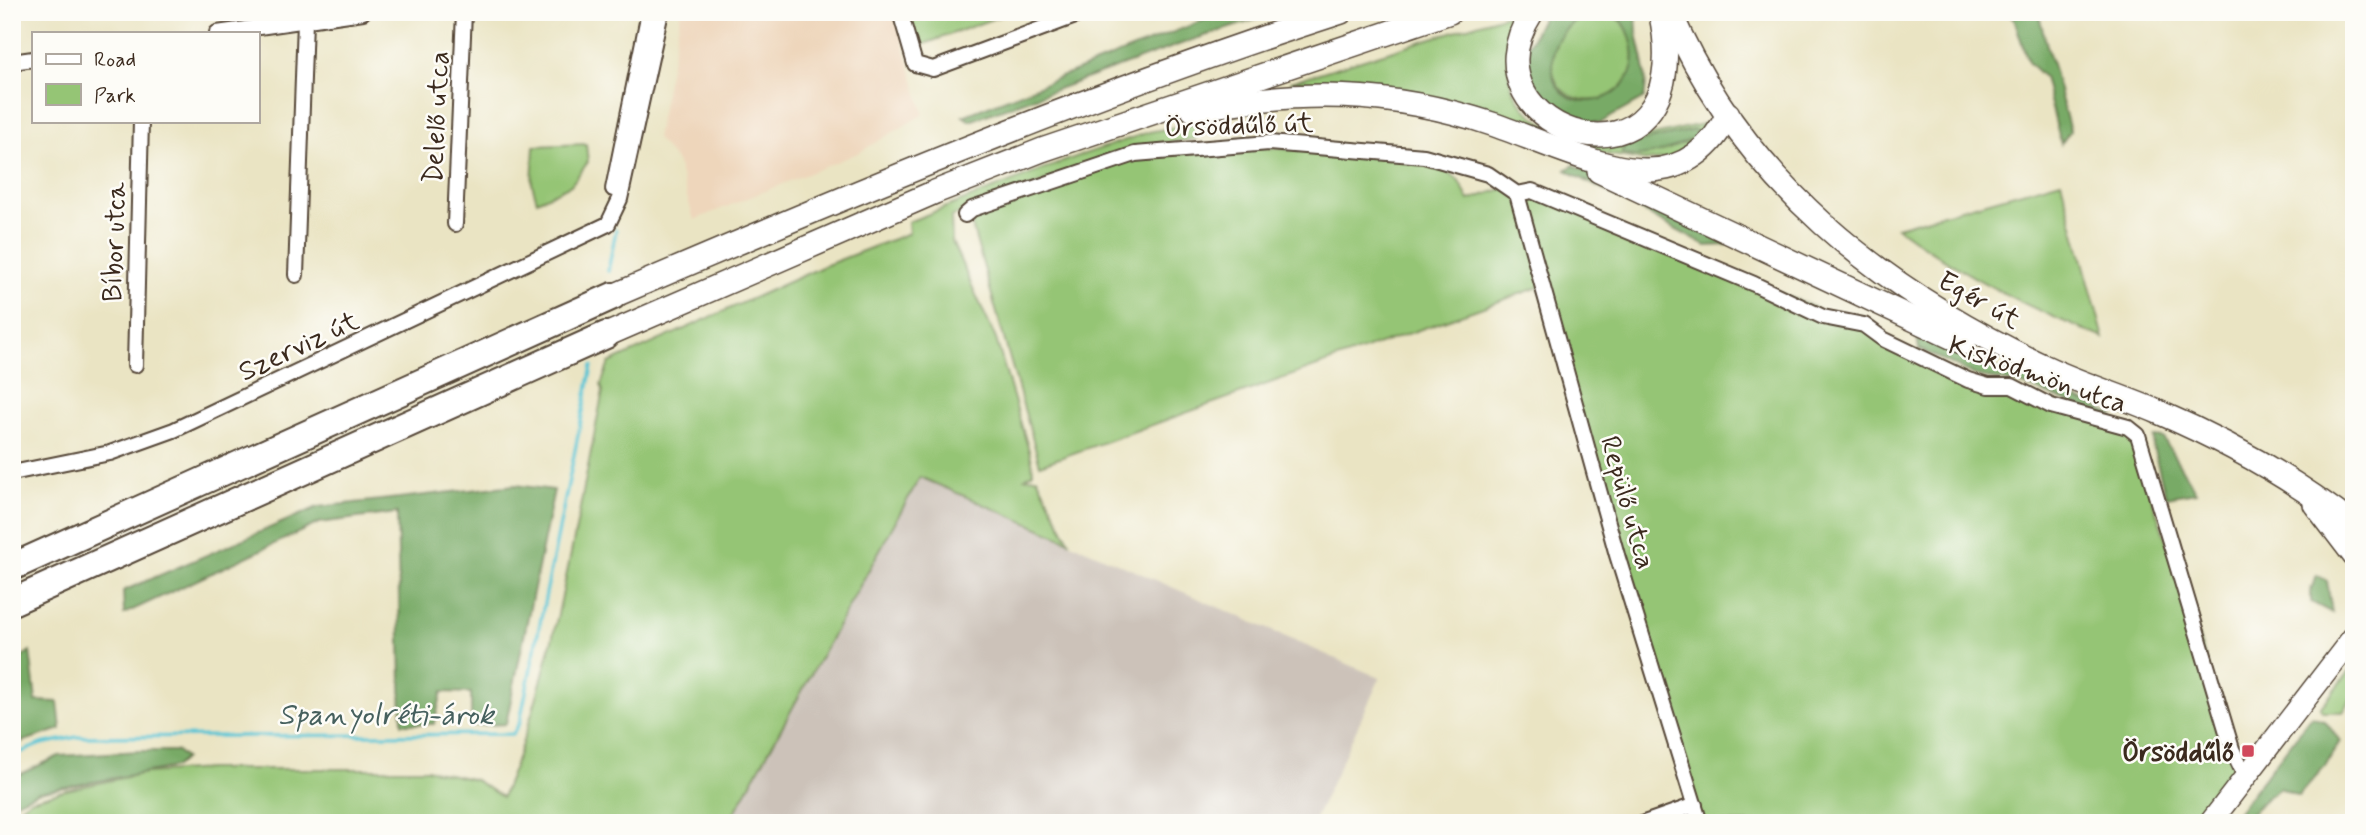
<svg xmlns="http://www.w3.org/2000/svg" width="2366" height="835" font-family="Mynerve,sans-serif">
  <style>
    .built { fill: #eed6bb }
    .industrial { fill: #ccc2b9 }
    .green { fill: #95c575; stroke: #68784a; stroke-width: 2; fill-rule: evenodd }
    .forest { fill: #78aa66; stroke: #5a6a42; stroke-width: 2 }
    .lines { fill: none; stroke-linecap: round; stroke-linejoin: round }
    .stream { stroke: #5ac5d4; stroke-width: 3.5 }
    .street-casing { stroke: #554637; stroke-width: 18 }
    .secondary-casing { stroke: #554637; stroke-width: 24 }
    .primary-casing { stroke: #554637; stroke-width: 26 }
    .highway-casing { stroke: #554637; stroke-width: 30 }
    .street { stroke: #fff; stroke-width: 14 }
    .secondary { stroke: #fff; stroke-width: 21 }
    .primary { stroke: #fff; stroke-width: 23 }
    .highway { stroke: #fff; stroke-width: 26 }
    .poi-dot { fill: #d1495b; stroke: #fdfcf7; stroke-width: 2.5 }
    .labels { text-anchor: middle; stroke-width: 5; stroke-linejoin: round; paint-order: stroke }
    .street-label { font-size: 28px; fill: #3b2a1e; stroke: #fdfcf7 }
    .poi-label { font-size: 28px; font-weight: bold; fill: #3b2a1e; stroke: #fdfcf7; text-anchor: end }
    .water-label { font-size: 30px; font-style: italic; fill: #46605e; stroke: #fdfcf7 }
  </style>
  <rect width="100%" height="100%" fill="#fdfcf7"/>
  <filter id="ink" filterUnits="userSpaceOnUse"><feTurbulence type="fractalNoise" baseFrequency=".0143" numOctaves="2"/><feDisplacementMap in="SourceGraphic" scale="14" xChannelSelector="R" yChannelSelector="G"/><feConvolveMatrix kernelMatrix="1 2 1 2 8 2 1 2 1" color-interpolation-filters="sRGB"/></filter>
  <filter id="wash" filterUnits="userSpaceOnUse"><feTurbulence type="fractalNoise" baseFrequency=".00686" numOctaves="4" result="noise"/><feDisplacementMap in="SourceGraphic" scale="28" xChannelSelector="R" yChannelSelector="G"/><feGaussianBlur stdDeviation="1.57" result="paint"/><feColorMatrix in="noise" values="0 0 0 0 0 0 0 0 0 0 0 0 0 0 0 0 0 1.4 0 .05"/><feComposite in="paint" operator="in"/></filter>
  <g filter="url(#wash)">
    <rect width="100%" height="100%" fill="#eae4c3"/>
    <polygon class="built" points="681,12 894,12 924,114 858,153 694,220 677,162 656,138"/>
    <polygon class="industrial" points="920,477 1380,678 1313,823 729,823"/>
    <g class="green">
      <polygon points="903,12 1011,12 914,48"/>
      <path d="M1516 12H1526C1517 33 1503 61 1511 84 1525 125 1576 144 1617 141 1647 138 1677 129 1707 123L1710 127 1708 133 1670 158 1648 161 1594 152 1483 110 1375 85 1290 82ZM1694 130 1622 153 1625 145Z"/>
      <path d="M1590 12C1665 12 1636 124 1571 96 1543 83 1550 40 1570 22 1575 18 1584 15 1590 12Z"/>
      <path d="M1212 120 1195 139 1136 147 951 217 952 242 996 339 1032 461 1033 472 1025 478 1037 477 1069 541 920 477 729 823H12V813L30 800 66 790 146 773 209 769H427L475 780 502 797C555 670 575 526 603 391L601 385 609 363 824 266 909 233 908 222 1073 158 1149 132Z"/>
      <polygon points="586,144 588,162 571,185 537,201 532,184 534,146"/>
      <polygon points="1231,145 1431,160 1458,180 1469,200 1502,189 1524,190 1841,318 1968,380 2128,427 2245,776 2210,823 1644,823 1694,806 1539,287 1040,465 969,215 1139,154"/>
      <path d="M2061 181 2104 338C2029 309 1961 275 1897 227Z"/>
      <polygon points="2354,666 2354,694 2343,712 2323,712 2320,708"/>
    </g>
    <g class="forest">
      <polygon points="1224,12 1280,12 1192,40 970,121 963,116"/>
      <path d="M1548 12H1590C1572 21 1552 37 1553 60 1553 66 1552 76 1555 81 1572 120 1648 99 1631 40 1627 26 1622 19 1609 12H1637C1633 44 1651 63 1644 98L1600 123 1570 119 1555 111 1526 69V50L1544 14Z"/>
      <polygon points="2007,12 2038,12 2070,131 2061,144 2044,77 2028,62 2015,21"/>
      <path d="M1694 130 1701 132V135C1679 145 1646 162 1622 154L1624 145Z"/>
      <polygon points="1574,165 1728,240 1727,245 1706,246 1566,170"/>
      <polygon points="1923,329 1988,366 2046,385 2114,415 2112,418 2017,383 1979,377 1919,349 1917,337"/>
      <polygon points="2154,437 2163,438 2196,492 2166,497 2153,447"/>
      <polygon points="515,485 554,490 506,724 471,726 471,693 442,692 434,724 402,724 397,513 319,523 124,614 123,591 318,507"/>
      <polygon points="2317,575 2327,581 2332,613 2311,602 2311,589"/>
      <polygon points="30,651 36,701 58,702 61,729 12,745 12,664"/>
      <polygon points="2312,716 2325,721 2340,741 2325,766 2298,796 2280,788 2266,798 2243,823 2229,823"/>
      <polygon points="140,751 177,751 185,758 175,767 38,792 12,804 12,778 59,756"/>
    </g>
    <g class="lines">
      <g class="stream">
        <polyline points="608,271 616,230"/>
        <polyline points="12,756 41,744 77,737 513,734 520,722 592,366"/>
      </g>
    </g>
  </g>
  <g filter="url(#ink)">
    <g class="lines">
      <defs>
        <g id="street">
          <polyline points="900,12 915,64 933,69 1086,12"/>
          <polyline points="217,33 363,12"/>
          <polyline points="12,62 33,59"/>
          <polyline points="613,189 649,12"/>
          <polyline points="1517,194 1532,191 1754,284 1823,317 1864,325 1883,339 1968,380 1988,386 2012,386 2051,406 2128,427 2138,435 2232,749 2245,776"/>
          <polyline points="1517,194 1617,555 1700,823"/>
          <polyline points="965,215 972,209 1135,154 1269,143 1424,156 1488,174 1517,194"/>
          <polyline points="455,224 464,12"/>
          <polyline points="296,275 305,21"/>
          <polyline points="135,365 141,121"/>
          <polyline points="12,473 110,453 174,430 608,224 620,199 661,12"/>
          <polyline points="1644,823 1695,805"/>
        </g>
        <polyline id="secondary" points="2210,823 2354,636"/>
        <g id="primary">
          <path d="M1532 12C1452 135 1701 211 1661 15"/>
          <path d="M1670 12C1744 183 1881 289 2045 367 2081 384 2121 396 2158 412 2228 442 2294 479 2354 526"/>
          <path d="M1193 110C1298 89 1390 90 1492 124 1536 139 1601 170 1645 170 1684 171 1713 147 1728 114"/>
          <polyline points="1599,171 1964,343"/>
          <path d="M613 296C853 193 1092 92 1341 12"/>
          <polyline points="606,335 935,192 1042,150 1450,12"/>
          <polyline points="2315,504 2354,555"/>
        </g>
        <g id="highway">
          <polyline points="12,567 613,296"/>
          <polyline points="12,602 606,335"/>
        </g>
      </defs>
      <use href="#street" class="street-casing"/>
      <use href="#secondary" class="secondary-casing"/>
      <use href="#primary" class="primary-casing"/>
      <use href="#highway" class="highway-casing"/>
      <use href="#street" class="street"/>
      <use href="#secondary" class="secondary"/>
      <use href="#primary" class="primary"/>
      <use href="#highway" class="highway"/>
    </g>
  </g>
  <rect class="poi-dot" x="2241" y="744" width="14" height="14" rx="3.5"/>
  <g class="labels">
    <g class="street-label">
      <text transform="translate(435 117) rotate(-87)" y="10">Delelő utca</text>
      <text transform="translate(1239 124) rotate(-2)" y="10">Örsöddűlő út</text>
      <text transform="translate(113 242) rotate(-88)" y="10">Bíbor utca</text>
      <text transform="translate(1980 299) rotate(29)" y="10">Egér út</text>
      <text transform="translate(298 345) rotate(-25)" y="10">Szerviz út</text>
      <text transform="translate(2038 373) rotate(19)" y="10">Kisködmön utca</text>
      <text transform="translate(1629 502) rotate(74)" y="10">Repülő utca</text>
    </g>
    <g class="poi-label">
      <text x="2234" y="761">Örsöddűlő</text>
    </g>
    <g class="water-label">
      <text x="386" y="724">Spanyolréti-árok</text>
    </g>
  </g>
  <rect width="2366" height="835" fill="none" stroke="#fdfcf7" stroke-width="42"/>
  <rect x="32" y="32" width="228" height="91" fill="#fdfcf7" stroke="#afa8a0" stroke-width="2"/>
  <rect x="46" y="54" width="35" height="10" fill="#ffffff" stroke="#afa8a0" stroke-width="2"/>
  <text x="94" y="66" font-size="21" fill="#3b2a1e">Road</text>
  <rect x="46" y="84" width="35" height="21" fill="#95c575" stroke="#afa8a0" stroke-width="2"/>
  <text x="94" y="102" font-size="21" fill="#3b2a1e">Park</text>
</svg>
